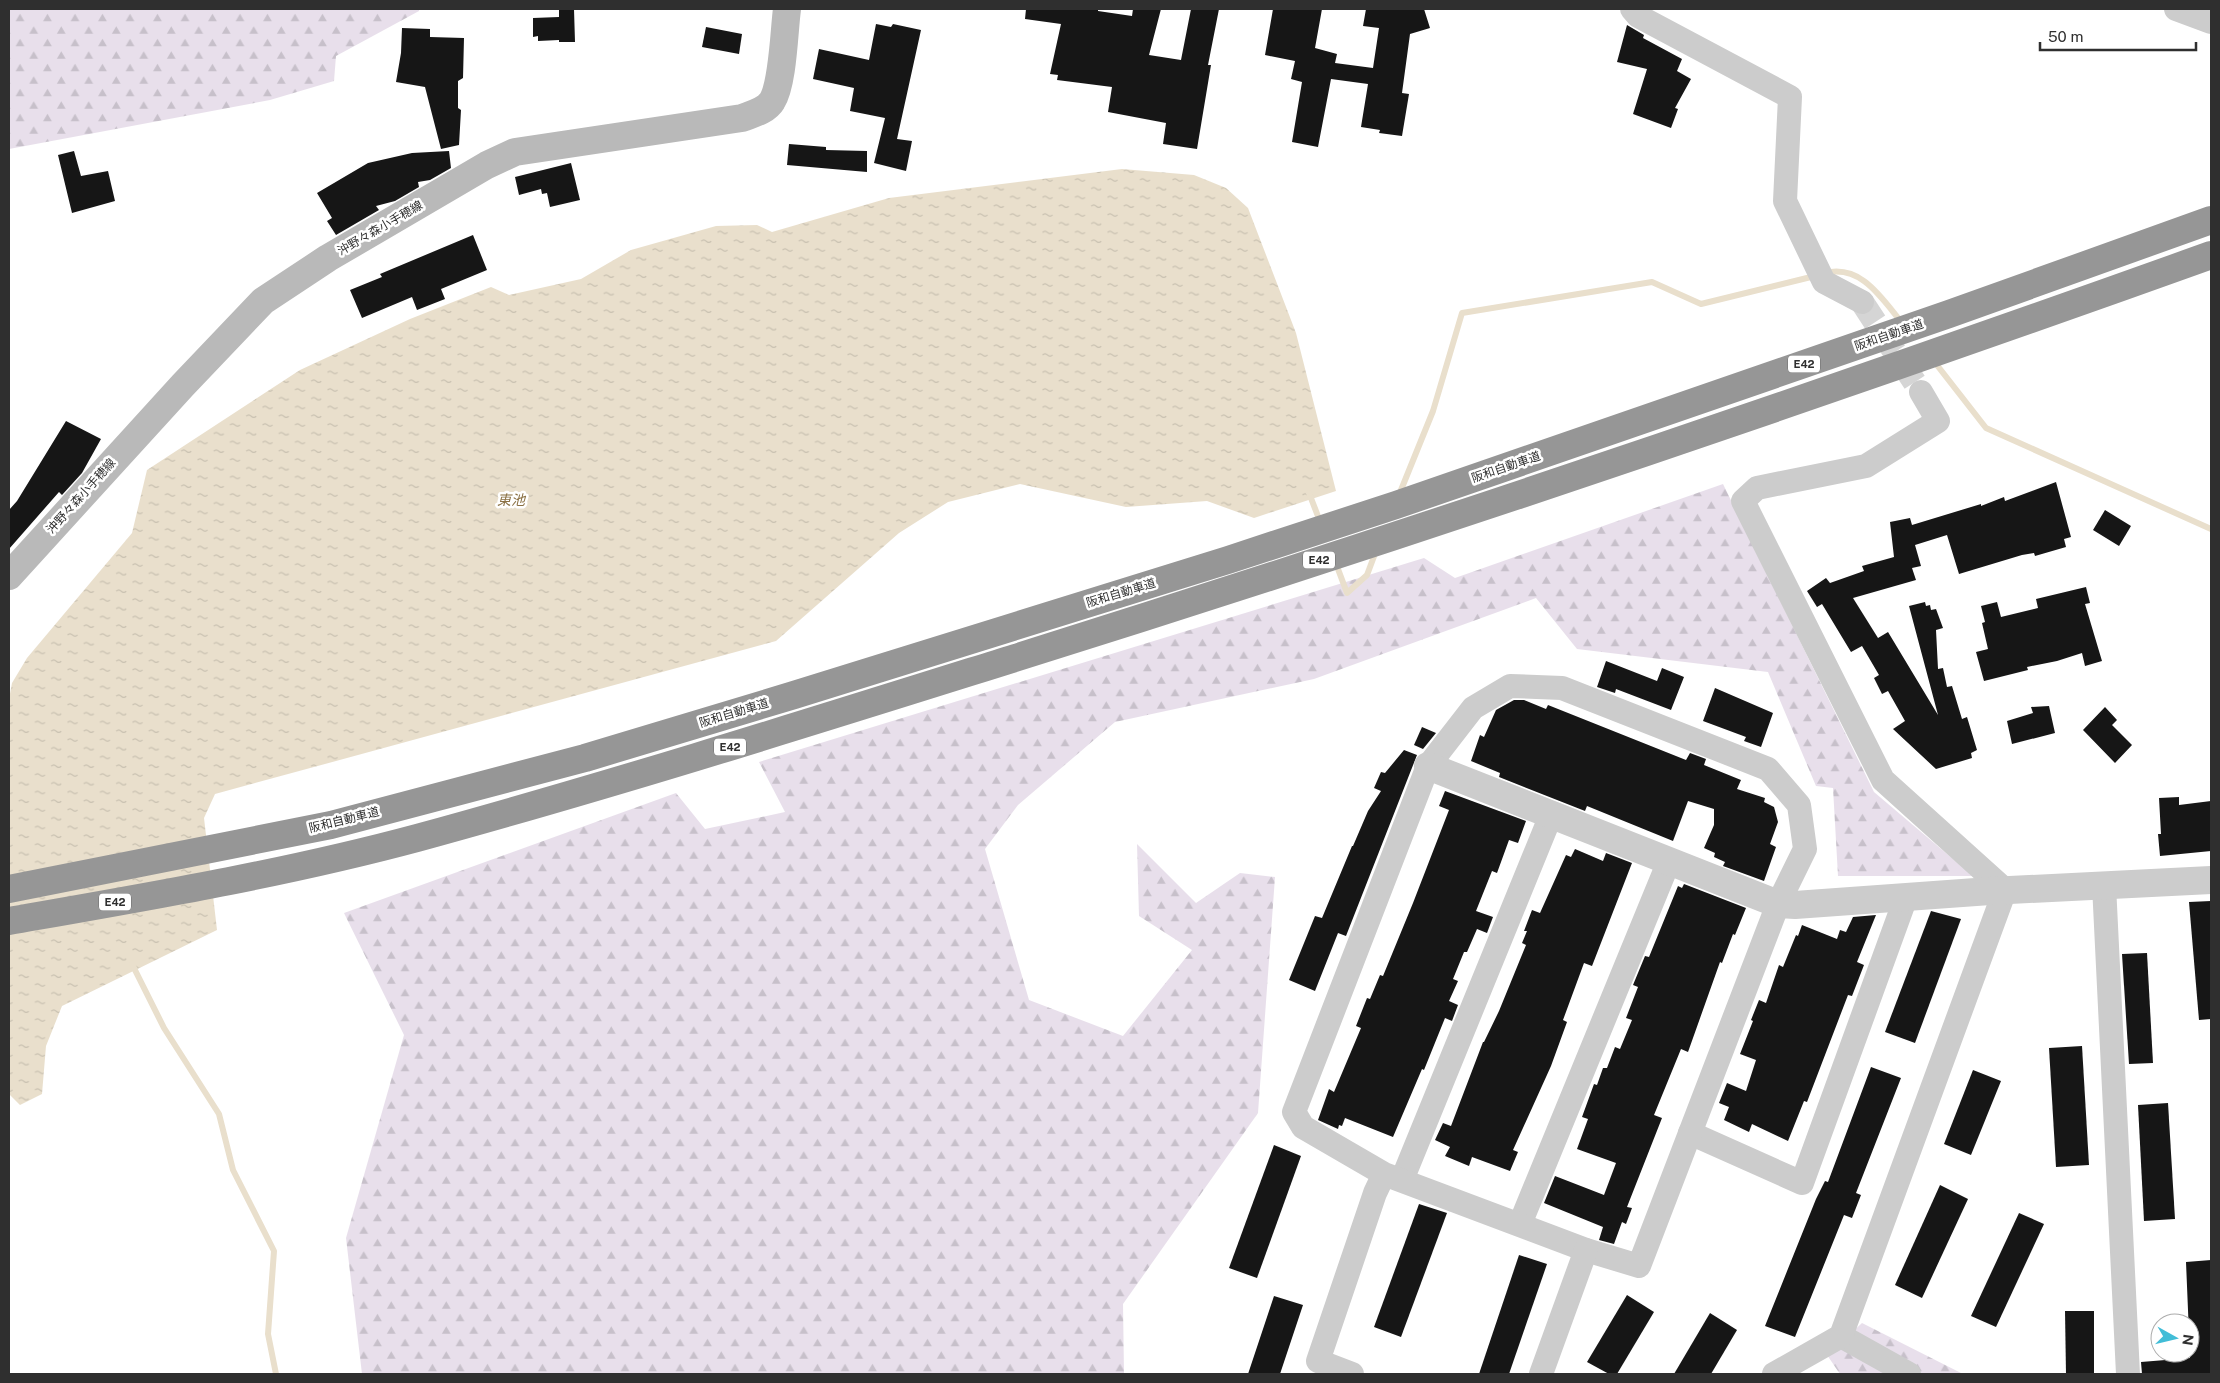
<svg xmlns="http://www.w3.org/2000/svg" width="2220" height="1383" font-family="'Public Sans','Noto Sans JP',sans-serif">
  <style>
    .forest { fill: url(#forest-firs) }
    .water { fill: url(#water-ripples) }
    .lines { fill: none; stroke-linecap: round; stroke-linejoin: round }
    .stream { stroke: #e9dfcc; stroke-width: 6 }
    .building { fill: #161616 }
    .minor-tunnel { stroke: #d5d5d5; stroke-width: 24; stroke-dasharray: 24 12; stroke-linecap: butt }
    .minor { stroke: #ccc; stroke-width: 24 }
    .tertiary { stroke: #ccc; stroke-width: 28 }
    .secondary { stroke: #b9b9b9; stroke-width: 28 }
    .motorway { stroke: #969696; stroke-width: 28 }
    .labels { text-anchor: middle; stroke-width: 5; stroke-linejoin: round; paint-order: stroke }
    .shield { fill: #fff; stroke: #6d6d6d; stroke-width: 1 }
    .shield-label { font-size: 11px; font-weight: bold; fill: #2f2f2f }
    .street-label { font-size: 12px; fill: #2f2f2f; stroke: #fff }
    .water-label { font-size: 14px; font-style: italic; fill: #8b7144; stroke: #fff }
  </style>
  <defs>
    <pattern id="forest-firs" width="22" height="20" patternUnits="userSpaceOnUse" patternTransform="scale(1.25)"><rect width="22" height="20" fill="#e8dfeb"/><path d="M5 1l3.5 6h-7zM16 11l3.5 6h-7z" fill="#c7c0ca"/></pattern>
    <pattern id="water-ripples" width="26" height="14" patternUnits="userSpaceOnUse" patternTransform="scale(1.25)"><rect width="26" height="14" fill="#e9dfcc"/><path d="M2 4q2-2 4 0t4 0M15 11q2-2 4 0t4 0" fill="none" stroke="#c8c0b0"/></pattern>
  </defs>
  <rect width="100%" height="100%" fill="#fff"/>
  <g class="forest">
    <polygon points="9,9 419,9 419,11 336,56 334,81 270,100 9,149"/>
    <polygon points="1723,484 1874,792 1973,876 1838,876 1833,788 1816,786 1768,672 1577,649 1536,598 1314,679 1115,722 1018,805 985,849 1029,1000 1123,1036 1192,950 1139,916 1137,844 1196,903 1240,873 1275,877 1258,1113 1123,1304 1124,1374 362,1374 346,1238 404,1035 344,913 676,793 705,829 785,812 759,762 1424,558 1455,578"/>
    <polygon points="1862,1323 1963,1374 1840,1374 1827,1355"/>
  </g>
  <polygon class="water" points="1122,169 1194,175 1226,188 1248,208 1296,333 1336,491 1254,518 1207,501 1126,507 1020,484 948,502 899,533 776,641 215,794 204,818 217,930 62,1006 46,1046 42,1094 20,1105 9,1094 9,699 12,683 27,658 132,533 147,470 300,370 410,319 491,287 509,295 581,279 631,250 716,226 757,225 772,232 889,198"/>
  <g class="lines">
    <g class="stream">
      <path d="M1825 273C1862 264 1882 299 1903 324"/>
      <polyline points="1933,360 1986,428 2211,529"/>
      <polyline points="1309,493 1321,524"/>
      <polyline points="1399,495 1433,411 1462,313 1652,282 1701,304 1815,276"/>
      <polyline points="1335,561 1347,593 1367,575 1376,551"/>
      <polyline points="132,964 164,1028 219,1114 233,1170 274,1251 268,1334 276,1374"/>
    </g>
  </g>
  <g class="building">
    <polygon points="559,9 574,9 575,42 559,42 559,40 538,41 538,36 533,37 533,18 559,17"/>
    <polygon points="1026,9 1098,9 1098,11 1132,16 1133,9 1161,9 1149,55 1181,60 1191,9 1219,9 1208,65 1211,65 1197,149 1163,144 1166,123 1108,112 1112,87 1057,80 1058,75 1050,74 1061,24 1025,19"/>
    <polygon points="1273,9 1322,9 1315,48 1337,54 1335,63 1373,68 1379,28 1363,26 1366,9 1424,9 1430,28 1410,34 1402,93 1409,94 1402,136 1379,133 1380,130 1361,127 1368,84 1331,79 1318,147 1292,142 1302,82 1291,79 1295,61 1265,55"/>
    <polygon points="876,24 891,27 893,24 921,30 897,139 912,141 906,171 874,163 885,118 850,111 854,88 813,79 819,49 869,60"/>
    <polygon points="1627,25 1644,35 1643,38 1682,59 1677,71 1691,79 1675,108 1678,109 1671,128 1633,114 1647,69 1617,62"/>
    <polygon points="706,27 742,34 739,54 702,47"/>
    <polygon points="402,28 430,29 430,37 464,38 463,78 458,81 458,108 461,110 459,145 441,149 425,87 396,82 401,53"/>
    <polygon points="789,144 826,147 826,150 867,151 867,172 787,165"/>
    <polygon points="74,151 81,176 108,171 115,201 72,213 58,155"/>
    <polygon points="449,151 451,168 430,180 418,182 419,187 395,201 376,206 379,210 336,235 327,221 332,218 317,193 368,163 412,153"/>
    <polygon points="571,163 580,200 550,207 547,193 542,194 541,189 519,195 515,177"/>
    <polygon points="473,235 487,270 441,289 445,299 417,310 412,297 362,318 350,290 382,277 380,274"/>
    <polygon points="66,421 101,439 82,473 62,495 59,492 9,549 9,510 17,501"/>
    <polygon points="2056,482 2071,537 2064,539 2066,547 2035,556 2034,553 2022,555 1959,574 1947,535 1915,545 1921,566 1912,568 1916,580 1853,598 1878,638 1888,632 1938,715 1909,606 1925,602 1926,606 1930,605 1931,610 1936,609 1943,628 1936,630 1938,669 1943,668 1947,687 1952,686 1962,719 1967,717 1977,750 1971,753 1972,758 1936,769 1893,729 1905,721 1888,691 1882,694 1874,678 1879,675 1862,646 1851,652 1822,604 1817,607 1807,591 1826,578 1830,583 1864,571 1862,566 1894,557 1890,522 1910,518 1912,525 1981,504 1981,506 2004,497 2005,501"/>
    <polygon points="2105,510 2131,526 2119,546 2093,530"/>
    <polygon points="2086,587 2090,603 2085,604 2102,661 2085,666 2082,653 2057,661 2027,667 2028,670 1984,681 1976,652 1988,649 1982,623 1985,622 1981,606 1997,602 2001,617 2038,608 2036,599"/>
    <polygon points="1606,661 1657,681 1662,668 1684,677 1671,710 1616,689 1615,693 1597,687"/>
    <polygon points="1715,688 1773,713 1761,747 1744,741 1746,737 1703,721"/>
    <polygon points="1514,700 1524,700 1546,709 1548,705 1686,760 1690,753 1706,759 1704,765 1741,780 1737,789 1765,798 1764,802 1774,807 1778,822 1770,844 1776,847 1764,881 1723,866 1725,862 1714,857 1715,853 1704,848 1714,825 1714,809 1688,801 1673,841 1587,806 1585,811 1499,777 1500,773 1471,761 1480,735 1484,737 1496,710"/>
    <polygon points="2049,706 2055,733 2012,744 2007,721 2033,713 2031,707"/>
    <polygon points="2105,707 2117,720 2112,725 2132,745 2115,763 2083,730"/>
    <polygon points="1422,727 1436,733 1423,749 1414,745"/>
    <polygon points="1404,750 1417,755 1346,936 1338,933 1315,991 1289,980 1315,916 1322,918 1352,846 1353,846 1368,811 1381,791 1374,788 1381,772 1385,773"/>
    <polygon points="1445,791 1526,821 1518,843 1509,840 1497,873 1492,871 1476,911 1493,917 1487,933 1477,929 1467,952 1464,952 1453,979 1458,981 1449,1001 1458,1005 1452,1021 1445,1018 1424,1070 1422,1069 1393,1137 1345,1118 1342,1126 1339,1125 1338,1129 1318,1120 1329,1089 1334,1092 1361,1028 1356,1026 1367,998 1370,999 1380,975 1383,976 1413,903 1449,810 1439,806"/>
    <polygon points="2179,797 2179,805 2211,801 2211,851 2160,856 2158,834 2161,834 2159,798"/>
    <polygon points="1575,849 1603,861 1606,853 1632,863 1592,966 1584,963 1563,1020 1567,1022 1551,1066 1513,1150 1518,1152 1510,1171 1472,1157 1469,1166 1445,1156 1450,1147 1435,1140 1443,1123 1451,1126 1483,1042 1484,1042 1499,1011 1526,945 1522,943 1527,931 1524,931 1532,910 1540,913 1566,855 1571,857"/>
    <polygon points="1684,884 1746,908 1735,935 1733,934 1722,963 1720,962 1688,1052 1681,1049 1654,1115 1662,1118 1627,1207 1632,1208 1626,1224 1622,1222 1614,1244 1599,1240 1603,1227 1544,1203 1555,1176 1604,1195 1616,1163 1577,1149 1588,1119 1582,1117 1594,1084 1597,1085 1603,1068 1607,1068 1615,1047 1620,1049 1632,1020 1626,1018 1638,987 1633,985 1645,956 1649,957 1678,886 1682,888"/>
    <polygon points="2211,901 2211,1019 2199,1020 2189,902"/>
    <polygon points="1931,911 1961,919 1915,1043 1885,1032"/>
    <polygon points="1876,915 1857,962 1864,965 1852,996 1848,995 1807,1102 1804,1101 1788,1141 1752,1124 1749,1132 1724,1120 1729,1107 1719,1103 1727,1083 1746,1091 1756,1060 1740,1054 1753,1021 1751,1020 1759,1000 1766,1003 1779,965 1783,967 1796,935 1798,936 1802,925 1837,939 1840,930 1846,932 1853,917"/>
    <polygon points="2147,953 2153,1063 2129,1064 2122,954"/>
    <polygon points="2082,1046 2089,1165 2056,1167 2049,1048"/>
    <polygon points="1871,1067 1901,1078 1856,1193 1861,1195 1852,1218 1844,1215 1795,1337 1765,1326 1816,1199 1825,1181 1828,1182"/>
    <polygon points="1973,1070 2001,1081 1971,1155 1944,1144"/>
    <polygon points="2168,1103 2175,1219 2144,1221 2138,1105"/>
    <polygon points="1274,1145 1301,1156 1257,1278 1229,1268"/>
    <polygon points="1940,1185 1968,1199 1922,1298 1895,1285"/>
    <polygon points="1419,1204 1447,1213 1401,1337 1374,1327"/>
    <polygon points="2019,1213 2044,1224 1996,1327 1971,1316"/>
    <polygon points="1519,1255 1547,1264 1509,1374 1479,1374"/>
    <polygon points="2211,1260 2211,1374 2142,1374 2141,1362 2190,1358 2186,1262"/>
    <polygon points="1627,1295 1654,1312 1617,1374 1609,1374 1587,1362"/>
    <polygon points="1274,1296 1303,1305 1280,1374 1248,1374"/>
    <polygon points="2065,1311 2094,1311 2094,1374 2066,1374"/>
    <polygon points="1710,1313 1737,1330 1711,1374 1674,1374"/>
  </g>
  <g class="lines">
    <polyline class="minor-tunnel" points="1862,302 1921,392"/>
    <g class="minor">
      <polyline points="1632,9 1638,16 1790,97 1785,201 1824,282 1862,302"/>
      <polyline points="2176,9 2211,22"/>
      <polyline points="2104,885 2128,1374"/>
      <polyline points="1690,1133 1802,1183 1906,897"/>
      <polyline points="1402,1180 1551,815"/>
      <polyline points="1520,1224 1669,861"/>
      <polyline points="1841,1336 1909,1374"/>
      <polyline points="1352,1374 1318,1361 1375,1193 1384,1174 1303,1127 1294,1112 1428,766 1473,708 1510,686 1562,688 1768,769 1799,805 1805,849 1778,904 1639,1266 1586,1250 1384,1174"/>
      <polyline points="1541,1374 1586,1250"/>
      <polyline points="1774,1374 1841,1336 2005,890 1883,780 1743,501 1757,488 1866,466 1938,421 1921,392"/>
    </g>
    <polyline class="tertiary" points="1428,766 1778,904 1795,905 1990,891 2211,880"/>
    <path class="secondary" d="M9 576 183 385 263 301 328 258 487 165 515 152 742 118C752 114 766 111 772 101 783 84 784 31 787 9"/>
    <g class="motorway">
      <polyline points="9,889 331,825 585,758 794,695 1228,560 1396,505 1949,314 2211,220"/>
      <path d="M9 921C146 897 283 874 417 838 618 783 817 720 1015 658 1417 532 1815 397 2211 255"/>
    </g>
  </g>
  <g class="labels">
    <g class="shield">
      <rect x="1788" y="355.5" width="32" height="17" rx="4"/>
      <rect x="1303" y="551.5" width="32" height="17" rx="4"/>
      <rect x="714" y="738.5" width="32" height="17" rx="4"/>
      <rect x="99" y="893.5" width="32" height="17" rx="4"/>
    </g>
    <g class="shield-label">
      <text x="1804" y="368">E42</text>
      <text x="1319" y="564">E42</text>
      <text x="730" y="751">E42</text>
      <text x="115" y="906">E42</text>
    </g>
    <g class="street-label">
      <text transform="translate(380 228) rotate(-30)" y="4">沖野々森小手穂線</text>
      <text transform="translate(1889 335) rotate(-19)" y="4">阪和自動車道</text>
      <text transform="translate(1506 467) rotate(-19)" y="4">阪和自動車道</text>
      <text transform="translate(81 496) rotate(-48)" y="4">沖野々森小手穂線</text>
      <text transform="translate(1121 593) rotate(-17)" y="4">阪和自動車道</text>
      <text transform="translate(734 713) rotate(-17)" y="4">阪和自動車道</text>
      <text transform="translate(344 820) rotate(-14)" y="4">阪和自動車道</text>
    </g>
    <g class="water-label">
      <text x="511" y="505">東池</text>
    </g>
  </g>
  <rect width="2220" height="1383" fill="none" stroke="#2f2f2f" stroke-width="20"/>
  <g transform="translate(2175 1338) rotate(98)"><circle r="24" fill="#ffffff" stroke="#acacac"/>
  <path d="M0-4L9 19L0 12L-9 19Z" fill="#41bdd7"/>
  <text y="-8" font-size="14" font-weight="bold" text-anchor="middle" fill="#2f2f2f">N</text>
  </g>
  <path d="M2040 42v8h156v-8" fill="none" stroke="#2f2f2f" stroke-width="2.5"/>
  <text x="2048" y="42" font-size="15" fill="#2f2f2f" stroke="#ffffff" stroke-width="4" paint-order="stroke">50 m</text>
</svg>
